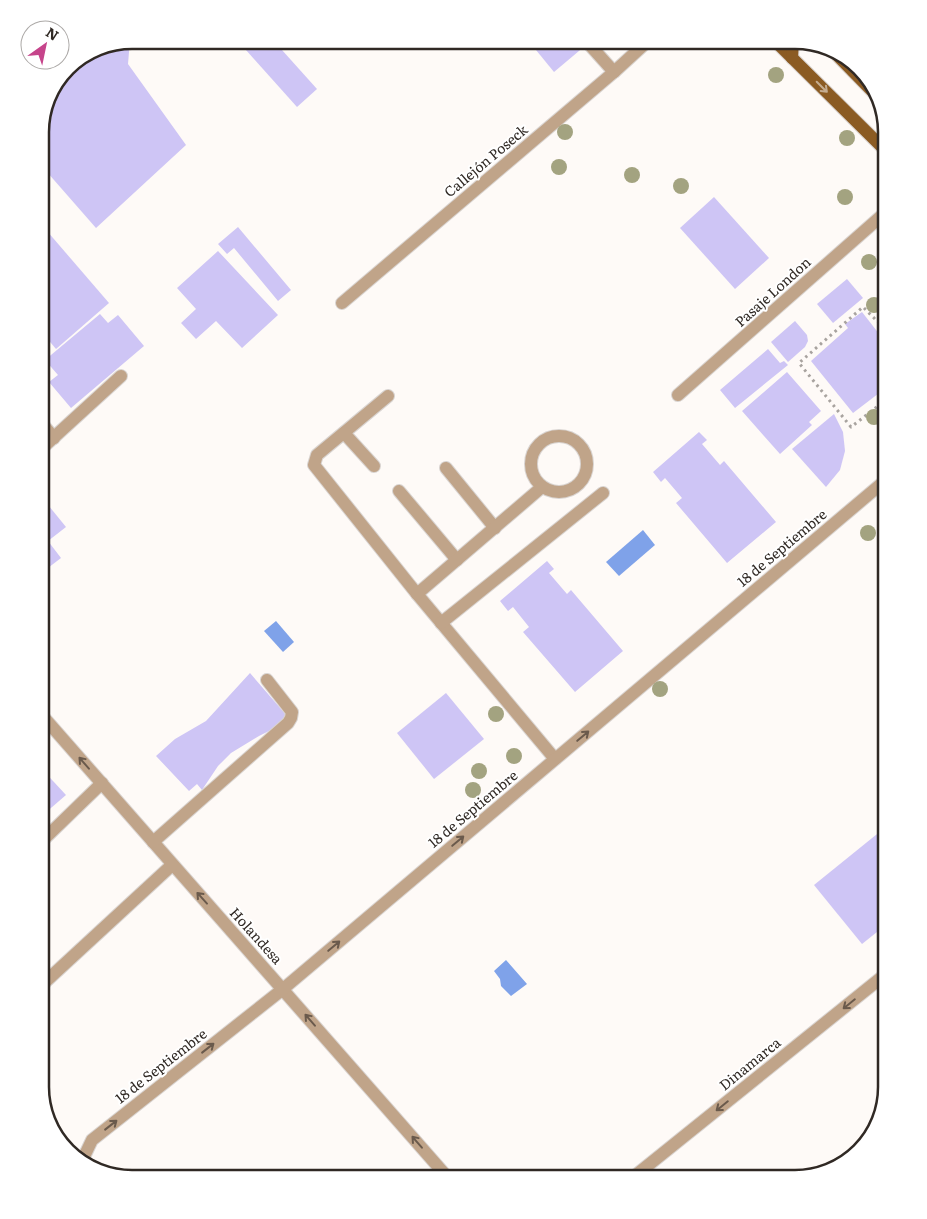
<svg xmlns="http://www.w3.org/2000/svg" width="927" height="1219" font-family="Literata,serif">
  <style>
    .water { fill: #7fa2e9 }
    .building { fill: #cec5f5 }
    .lines { fill: none; stroke-linecap: round; stroke-linejoin: round }
    .minor-casing { stroke: #d9d4d1; stroke-width: 14 }
    .major-casing { stroke: #d9d4d1; stroke-width: 14 }
    .path { stroke: #a8a39f; stroke-width: 3; stroke-dasharray: 2.5 4; stroke-linecap: butt }
    .minor { stroke: #c0a489; stroke-width: 12 }
    .major { stroke: #8b5b23; stroke-width: 12 }
    .tree { fill: #a3a380 }
    .oneway { stroke: #c5ad91 }
    .oneway2 { stroke: #6a5a4c }
    .labels { text-anchor: middle; stroke-width: 4; stroke-linejoin: round; paint-order: stroke }
    .street-label { font-size: 14px; fill: #302924; stroke: #fff }
    .rim { fill: none; stroke: #302924; stroke-width: 2.5 }
  </style>
  <rect width="100%" height="100%" fill="#fefaf7"/>
  <g class="water">
    <polygon points="643,530 655,545 619,576 606,562"/>
    <polygon points="276,621 294,642 283,652 264,631"/>
    <polygon points="506,960 527,984 511,996 501,986 500,979 494,971"/>
  </g>
  <g class="building">
    <polygon points="130,40 128,64 186,145 96,228 40,164 40,125 50,91 71,63"/>
    <polygon points="237,40 273,40 317,89 297,107"/>
    <polygon points="548,40 592,40 554,72 536,50"/>
    <polygon points="714,197 769,258 735,289 680,228"/>
    <polygon points="238,227 291,290 278,301 234,248 227,254 218,244"/>
    <polygon points="47,231 109,303 56,349 40,330 40,237"/>
    <polygon points="218,251 278,315 242,348 216,321 196,339 181,323 196,309 177,288"/>
    <polygon points="847,279 863,298 833,323 817,304"/>
    <polygon points="862,312 887,344 887,387 853,413 811,361 848,328 845,324"/>
    <polygon points="100,314 108,323 118,315 144,346 71,408 49,382 58,375 45,360"/>
    <polygon points="795,321 807,335 808,341 805,347 788,362 771,342"/>
    <polygon points="768,349 780,363 784,361 788,365 735,408 720,390"/>
    <polygon points="787,372 821,411 809,422 812,425 780,454 742,411"/>
    <polygon points="834,414 843,432 845,451 840,470 826,487 792,449"/>
    <polygon points="699,432 707,440 702,444 720,465 724,461 776,522 727,563 676,503 682,498 665,478 661,482 653,472"/>
    <polygon points="40,495 66,527 48,541 61,558 40,574"/>
    <polygon points="547,561 554,569 549,573 567,594 571,590 623,651 575,692 523,632 529,627 513,607 508,611 500,601"/>
    <polygon points="250,673 288,717 275,728 259,736 231,753 218,766 202,790 197,784 189,791 156,756 175,739 206,721"/>
    <polygon points="446,693 484,739 434,779 397,733"/>
    <polygon points="40,767 66,795 44,814 40,810"/>
    <polygon points="887,826 887,924 862,944 814,885"/>
  </g>
  <g class="lines">
    <defs>
      <g id="minor">
        <polyline points="588,43 614,72"/>
        <polyline points="342,303 614,72 649,40"/>
        <polyline points="678,395 887,211"/>
        <polyline points="388,396 317,455 314,465 417,594 555,759"/>
        <polyline points="40,421 54,438"/>
        <polyline points="344,433 374,466"/>
        <circle cx="559" cy="464" r="28"/>
        <polyline points="40,450 121,376"/>
        <polyline points="446,468 495,528"/>
        <polyline points="399,491 457,560"/>
        <polyline points="417,594 542,487"/>
        <polyline points="441,623 603,493"/>
        <polyline points="40,713 449,1179"/>
        <polyline points="153,842 288,723 291,718 292,712 267,680"/>
        <polyline points="40,843 102,783"/>
        <polyline points="40,984 44,983 172,865"/>
        <polyline points="81,1163 92,1140 283,989 887,479"/>
        <polyline points="631,1179 887,973"/>
      </g>
      <g id="major">
        <polyline points="774,40 887,152"/>
        <polyline points="831,49 876,95"/>
        <polyline points="792,58 793,40"/>
      </g>
    </defs>
    <use href="#minor" class="minor-casing"/>
    <use href="#major" class="major-casing"/>
    <polyline class="path" points="887,399 851,427 799,363 863,307 887,331"/>
    <use href="#minor" class="minor"/>
    <use href="#major" class="major"/>
  </g>
  <g class="tree">
    <circle cx="776" cy="75" r="8"/>
    <circle cx="565" cy="132" r="8"/>
    <circle cx="847" cy="138" r="8"/>
    <circle cx="559" cy="167" r="8"/>
    <circle cx="632" cy="175" r="8"/>
    <circle cx="681" cy="186" r="8"/>
    <circle cx="845" cy="197" r="8"/>
    <circle cx="869" cy="262" r="8"/>
    <circle cx="874" cy="305" r="8"/>
    <circle cx="874" cy="417" r="8"/>
    <circle cx="868" cy="533" r="8"/>
    <circle cx="660" cy="689" r="8"/>
    <circle cx="496" cy="714" r="8"/>
    <circle cx="514" cy="756" r="8"/>
    <circle cx="479" cy="771" r="8"/>
    <circle cx="473" cy="790" r="8"/>
  </g>
  <defs><path id="oneway-shaft" d="M-6 0H5M1.5-3L5.5 0L1.5 3" fill="none" stroke-width="1.6" stroke-linecap="round" stroke-linejoin="round" transform="scale(1.25)"/></defs>
  <use class="oneway" href="#oneway-shaft" transform="translate(822 87) rotate(45)"/>
  <g class="oneway2">
    <use href="#oneway-shaft" transform="translate(583 736) rotate(-40)"/>
    <use href="#oneway-shaft" transform="translate(84 763) rotate(-131)"/>
    <use href="#oneway-shaft" transform="translate(458 841) rotate(-40)"/>
    <use href="#oneway-shaft" transform="translate(202 898) rotate(-132)"/>
    <use href="#oneway-shaft" transform="translate(334 946) rotate(-40)"/>
    <use href="#oneway-shaft" transform="translate(849 1004) rotate(141)"/>
    <use href="#oneway-shaft" transform="translate(310 1020) rotate(-131)"/>
    <use href="#oneway-shaft" transform="translate(208 1048) rotate(-38)"/>
    <use href="#oneway-shaft" transform="translate(722 1106) rotate(141)"/>
    <use href="#oneway-shaft" transform="translate(111 1125) rotate(-38)"/>
    <use href="#oneway-shaft" transform="translate(417 1142) rotate(-131)"/>
  </g>
  <g class="labels">
    <g class="street-label">
      <text transform="translate(486 161) rotate(-40)" y="5">Callejón Poseck</text>
      <text transform="translate(773 292) rotate(-42)" y="5">Pasaje London</text>
      <text transform="translate(782 548) rotate(-40)" y="5">18 de Septiembre</text>
      <text transform="translate(473 809) rotate(-40)" y="5">18 de Septiembre</text>
      <text transform="translate(256 936) rotate(48)" y="5">Holandesa</text>
      <text transform="translate(750 1064) rotate(-39)" y="5">Dinamarca</text>
      <text transform="translate(161 1066) rotate(-38)" y="5">18 de Septiembre</text>
    </g>
  </g>
  <path d="M0 0H927V1219H0ZM132 49H795A83 83 0 0 1 878 132V1087A83 83 0 0 1 795 1170H132A83 83 0 0 1 49 1087V132A83 83 0 0 1 132 49Z" fill="#fff" fill-rule="evenodd"/>
  <path class="rim" d="M132 49H795A83 83 0 0 1 878 132V1087A83 83 0 0 1 795 1170H132A83 83 0 0 1 49 1087V132A83 83 0 0 1 132 49Z"/>
  <g transform="translate(45 45) rotate(33)"><circle r="24" fill="#ffffff" stroke="#aca9a7"/>
  <path d="M0-4L9 19L0 12L-9 19Z" fill="#c6448b"/>
  <text y="-8" font-size="14" font-weight="bold" text-anchor="middle" fill="#302924">N</text>
  </g>
</svg>
